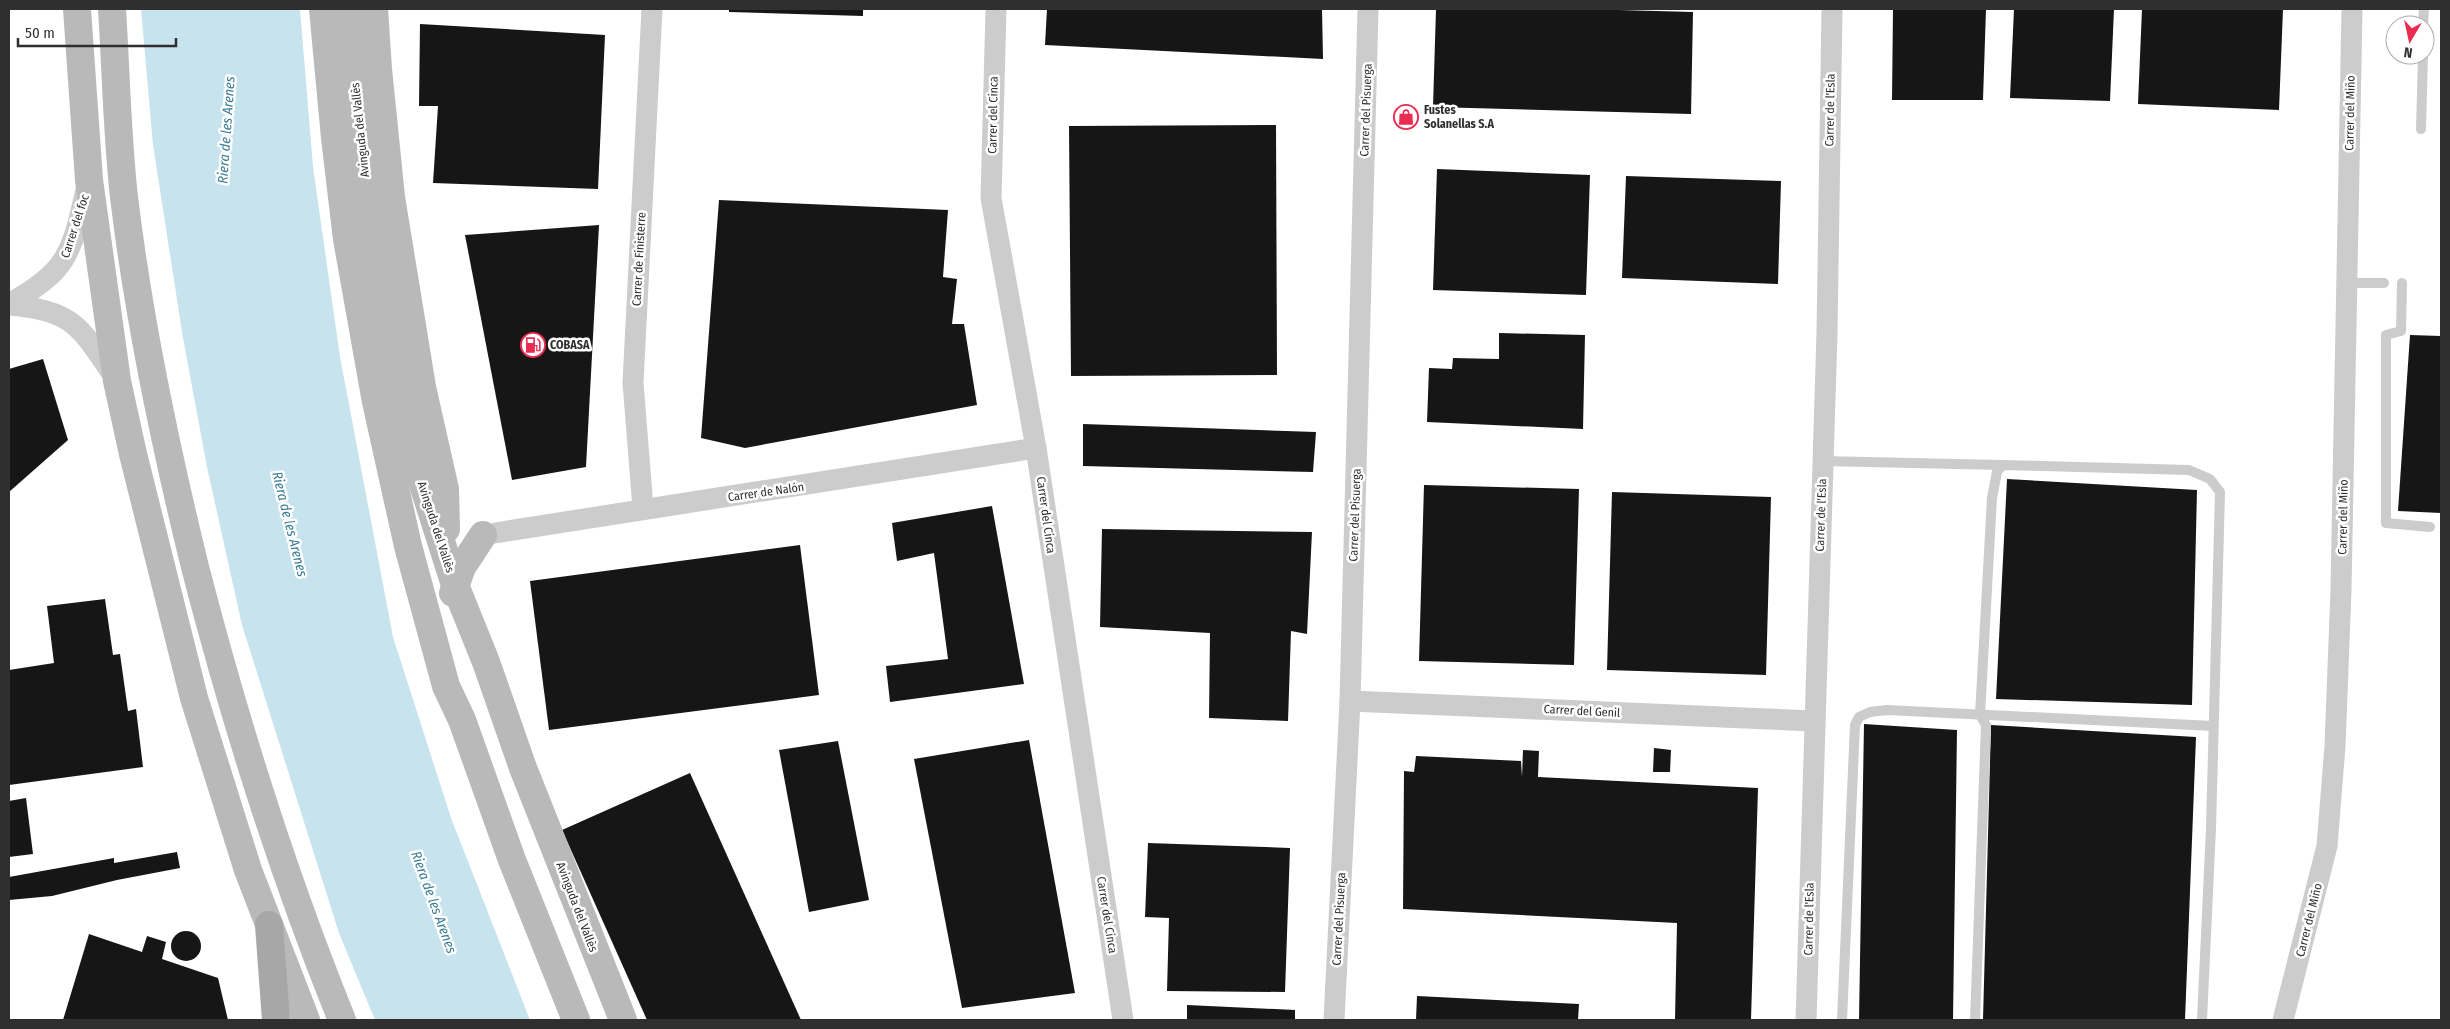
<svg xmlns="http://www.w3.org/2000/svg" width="2450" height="1029" font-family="'Fira Sans Condensed',sans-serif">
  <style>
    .water { fill: #c7e3ed }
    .building { fill: #161616 }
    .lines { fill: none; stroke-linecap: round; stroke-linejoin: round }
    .lane { stroke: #ccc; stroke-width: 10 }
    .street { stroke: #ccc; stroke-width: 21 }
    .secondary { stroke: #b9b9b9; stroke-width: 28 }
    .primary { stroke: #a7a7a7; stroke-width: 28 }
    .labels { text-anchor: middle; stroke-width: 5; stroke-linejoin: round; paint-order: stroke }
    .street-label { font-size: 12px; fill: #2f2f2f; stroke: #fff }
    .poi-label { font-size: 12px; font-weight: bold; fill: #2f2f2f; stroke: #fff; text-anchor: start }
    .water-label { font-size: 14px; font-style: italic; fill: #3a7c93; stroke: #fff }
  </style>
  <rect width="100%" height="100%" fill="#fff"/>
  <polygon class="water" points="141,9 300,9 313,167 340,357 393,637 451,818 530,1020 375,1020 339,933 242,625 207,467 183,338 153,145"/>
  <g class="building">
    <polygon points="729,9 863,9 863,16 729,12"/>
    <polygon points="1047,9 1322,9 1323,59 1045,45"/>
    <polygon points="1436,9 1581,9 1693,12 1691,114 1433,107"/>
    <polygon points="1893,9 1986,9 1983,100 1892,100"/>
    <polygon points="2014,9 2114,9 2110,101 2010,98"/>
    <polygon points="2142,9 2283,9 2279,110 2138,104"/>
    <polygon points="420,24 605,35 598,189 433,183 438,106 419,106"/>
    <polygon points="1276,125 1277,375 1071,376 1069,126"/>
    <polygon points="1437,169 1590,175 1586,295 1433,290"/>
    <polygon points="1626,176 1781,181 1778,284 1622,278"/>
    <polygon points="719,200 948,210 943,277 957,279 952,324 964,324 977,405 745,448 701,438"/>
    <polygon points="599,225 586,467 512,480 465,235"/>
    <polygon points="1499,333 1585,335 1583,429 1427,422 1429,368 1452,369 1453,358 1499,359"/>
    <polygon points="2410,335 2441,336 2441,513 2398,511"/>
    <polygon points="43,359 68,440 9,492 9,369"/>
    <polygon points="1083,424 1316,432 1313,472 1083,466"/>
    <polygon points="2007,479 2197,490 2192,705 1996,699"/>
    <polygon points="1424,485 1579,489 1574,665 1419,661"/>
    <polygon points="1612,492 1771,497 1766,675 1607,670"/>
    <polygon points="992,506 1024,684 890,702 886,666 948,659 934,553 897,561 892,523"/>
    <polygon points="1102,529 1312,532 1307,634 1291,631 1288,721 1209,718 1210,633 1100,627"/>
    <polygon points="800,545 819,695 549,730 530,581"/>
    <polygon points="105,599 113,655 120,654 128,711 136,709 143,767 9,785 9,670 54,663 47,606"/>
    <polygon points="1864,724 1957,730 1953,1020 1859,1020"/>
    <polygon points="1991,725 2196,737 2185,1020 1983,1020"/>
    <polygon points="1029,740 1075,993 962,1008 914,759"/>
    <polygon points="838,741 869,900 809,912 779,750"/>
    <polygon points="1654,748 1671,750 1670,772 1653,772"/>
    <polygon points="1523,750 1539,751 1538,777 1758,788 1751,1020 1675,1020 1677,923 1403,909 1404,771 1414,772 1416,756 1521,761 1522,777"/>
    <polygon points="690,773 801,1020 647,1020 562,830"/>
    <polygon points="26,798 33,854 9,857 9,801"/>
    <polygon points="1148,843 1290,848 1285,992 1167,991 1169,918 1145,917"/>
    <polygon points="177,852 180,868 117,880 52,896 9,900 9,877 114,858 114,863"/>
    <circle cx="186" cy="946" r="15"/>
    <polygon points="89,934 142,952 147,936 166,942 162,959 218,978 228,1020 63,1020"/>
    <polygon points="1417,996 1579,1004 1578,1020 1416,1020"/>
    <polygon points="1187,1005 1295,1010 1295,1020 1187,1020"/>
  </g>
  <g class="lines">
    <g class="lane">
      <polyline points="2423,25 2424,9"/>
      <polyline points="2421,129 2423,55"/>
      <polyline points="2347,283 2384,283"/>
      <polyline points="2402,283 2401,331 2386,335 2386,523 2430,527"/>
      <polyline points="1822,461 2002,465"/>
      <polyline points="1842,1020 1855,725 1859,717 1870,712 1887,710 2213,726"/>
      <polyline points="1975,1020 1986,725 1980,715 1992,498 1997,472 2002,465 2189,470 2210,479 2220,492 2211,828 2202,1020"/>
    </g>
    <g class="street">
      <polyline points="996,9 991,198 1036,448 1123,1020"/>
      <path d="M9 304C68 270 71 255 86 190"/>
      <path d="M9 305C75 311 79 326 115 378"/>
      <polyline points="643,508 633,383 652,9"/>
      <polyline points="495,533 1036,448"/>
      <polyline points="1350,701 1814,721"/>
      <polyline points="1334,1020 1350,701 1368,9"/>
      <polyline points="1806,1020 1827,333 1832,9"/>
      <polyline points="2283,1020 2327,846 2335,746 2341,590 2352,9"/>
    </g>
    <g class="secondary">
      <polyline points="77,9 89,180 117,381 133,454 194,698 248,870 306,1020"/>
      <path d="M112 9C116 71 117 135 124 197 139 322 165 445 195 567 235 722 282 872 342 1020"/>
      <polyline points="323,9 335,138 347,239 376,402 408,546 446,686 462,720 512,860 576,1020"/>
      <polyline points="350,9 368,202 401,397 417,466 455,585 486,662 523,768 623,1020"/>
      <polyline points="374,9 378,69 391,197 422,387 445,489 446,529"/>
      <polyline points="453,593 462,567 483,535"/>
    </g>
    <polyline class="primary" points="269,925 276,1020"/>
  </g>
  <defs>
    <symbol id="shop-ring" viewBox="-11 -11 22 22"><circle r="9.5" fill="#fff" stroke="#ea2c51" stroke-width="1.5"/><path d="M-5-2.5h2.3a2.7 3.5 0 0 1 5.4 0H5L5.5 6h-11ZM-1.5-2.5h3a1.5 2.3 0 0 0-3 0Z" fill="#ea2c51"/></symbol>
    <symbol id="fuel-ring" viewBox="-11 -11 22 22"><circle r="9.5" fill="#fff" stroke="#ea2c51" stroke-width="1.5"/><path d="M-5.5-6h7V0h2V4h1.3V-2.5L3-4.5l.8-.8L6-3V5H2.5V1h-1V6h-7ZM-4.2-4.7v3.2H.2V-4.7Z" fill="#ea2c51"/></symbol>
  </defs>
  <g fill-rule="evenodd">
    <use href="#shop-ring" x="1392" y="103" width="28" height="28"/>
    <use href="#fuel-ring" x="519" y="331" width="28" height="28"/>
  </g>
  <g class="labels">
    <g class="street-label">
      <text transform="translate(1366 110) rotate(-88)" y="4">Carrer del Pisuerga</text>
      <text transform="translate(1830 110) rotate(-89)" y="4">Carrer de l'Esla</text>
      <text transform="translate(2350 113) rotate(-89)" y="4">Carrer del Miño</text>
      <text transform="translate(993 115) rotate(-89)" y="4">Carrer del Cinca</text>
      <text transform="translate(360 130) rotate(-96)" y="4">Avinguda del Vallès</text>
      <text transform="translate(75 226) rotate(-72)" y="4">Carrer del foc</text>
      <text transform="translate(639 259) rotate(-87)" y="4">Carrer de Finisterre</text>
      <text transform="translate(766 492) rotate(-8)" y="4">Carrer de Nalón</text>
      <text transform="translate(1046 515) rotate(82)" y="4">Carrer del Cinca</text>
      <text transform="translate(1355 515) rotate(-88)" y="4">Carrer del Pisuerga</text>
      <text transform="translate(1821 515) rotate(-88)" y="4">Carrer de l'Esla</text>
      <text transform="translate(2343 517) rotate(-89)" y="4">Carrer del Miño</text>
      <text transform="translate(436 527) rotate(72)" y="4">Avinguda del Vallès</text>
      <text transform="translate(1582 711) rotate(3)" y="4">Carrer del Genil</text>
      <text transform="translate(577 907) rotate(69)" y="4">Avinguda del Vallès</text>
      <text transform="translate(1107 915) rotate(81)" y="4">Carrer del Cinca</text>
      <text transform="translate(1339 919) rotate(-87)" y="4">Carrer del Pisuerga</text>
      <text transform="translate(1809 919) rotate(-89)" y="4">Carrer de l'Esla</text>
      <text transform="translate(2309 920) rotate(-76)" y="4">Carrer del Miño</text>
    </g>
    <g class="poi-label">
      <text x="1424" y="114">Fustes<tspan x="1424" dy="14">Solanellas S.A</tspan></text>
      <text x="550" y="349">COBASA</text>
    </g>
    <g class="water-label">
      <text transform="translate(226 130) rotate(-86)" y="5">Riera de les Arenes</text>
      <text transform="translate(290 524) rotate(76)" y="5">Riera de les Arenes</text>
      <text transform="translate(434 902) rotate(70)" y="5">Riera de les Arenes</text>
    </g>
  </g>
  <rect width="2450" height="1029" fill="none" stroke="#2f2f2f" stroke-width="20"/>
  <g transform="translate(2410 40) rotate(189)"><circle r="24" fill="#ffffff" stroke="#acacac"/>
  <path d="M0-4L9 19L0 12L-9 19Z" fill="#ea2c51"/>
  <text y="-8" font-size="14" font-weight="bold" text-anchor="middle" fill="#2f2f2f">N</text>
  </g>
  <path d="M18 38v8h158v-8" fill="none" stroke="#2f2f2f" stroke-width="2.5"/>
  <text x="25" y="38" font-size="15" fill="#2f2f2f" stroke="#ffffff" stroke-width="4" paint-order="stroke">50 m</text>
</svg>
